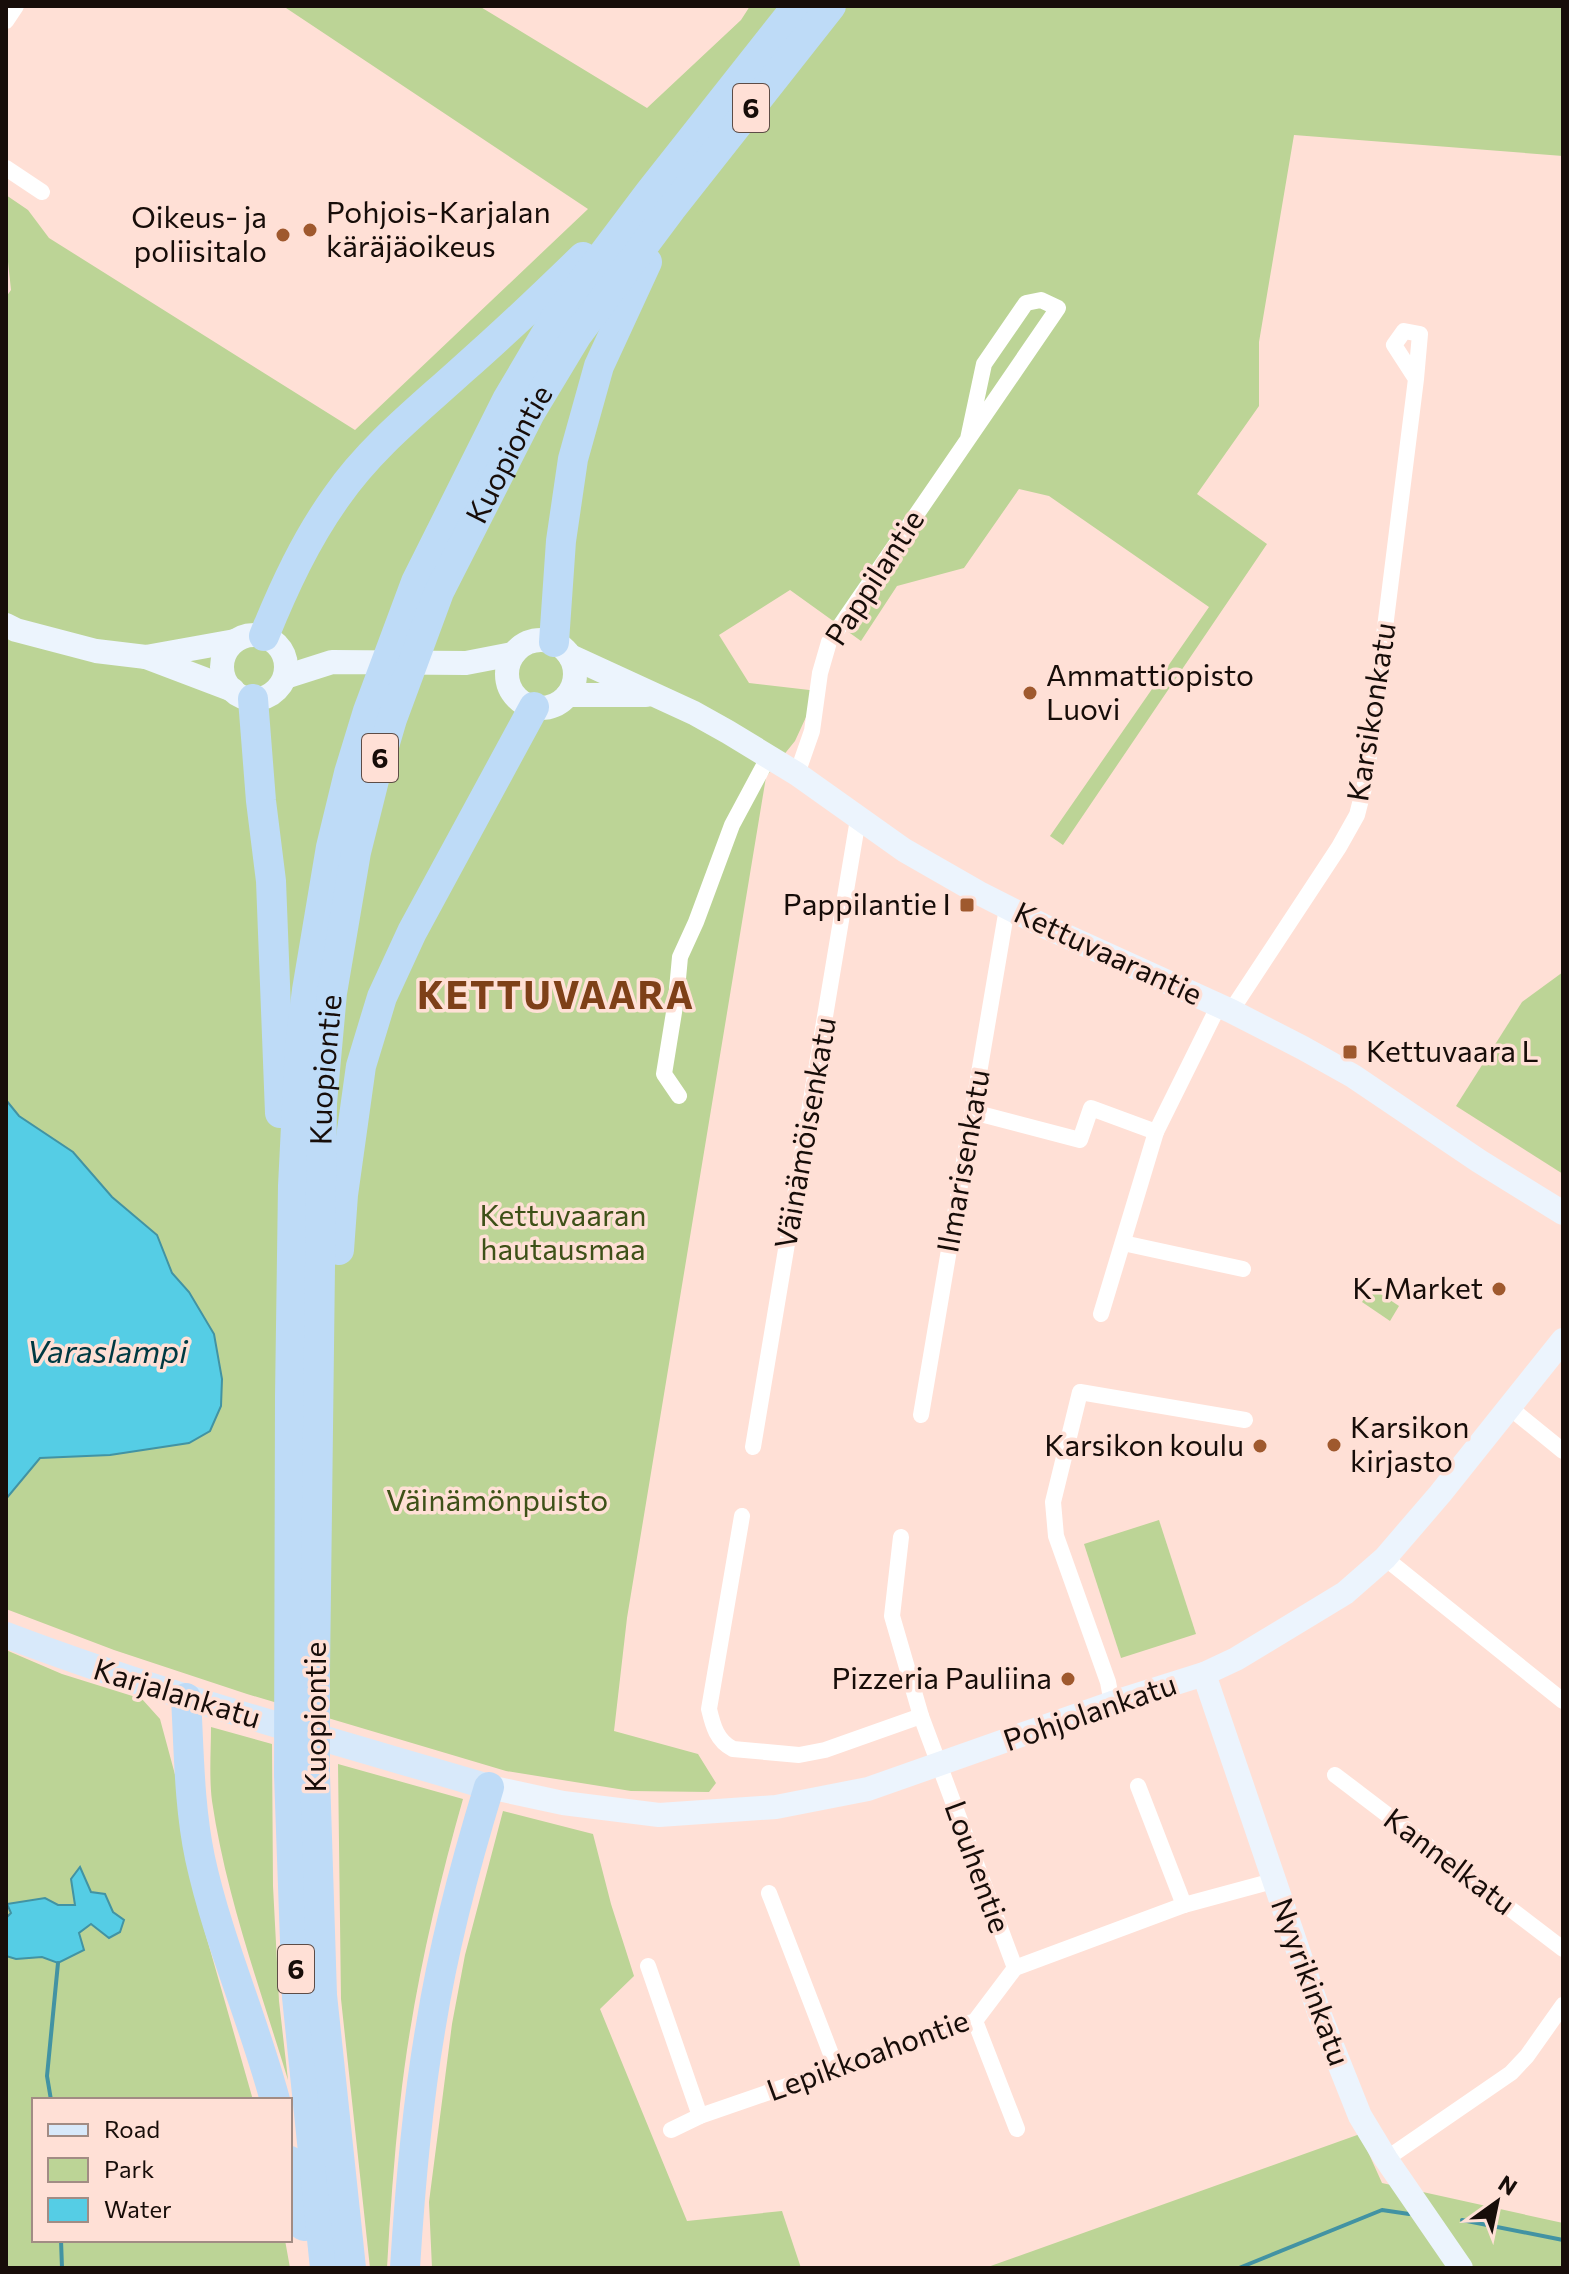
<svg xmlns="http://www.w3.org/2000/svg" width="1569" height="2274" font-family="Commissioner,sans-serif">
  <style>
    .green { fill: #bcd496 }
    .water { fill: #55cde5; stroke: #4293a3; stroke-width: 2 }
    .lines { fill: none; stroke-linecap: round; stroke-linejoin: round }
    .stream { stroke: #4293a3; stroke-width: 4 }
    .street { stroke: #fff; stroke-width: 16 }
    .secondary { stroke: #ecf4fd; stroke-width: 24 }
    .primary { stroke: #d8e9fa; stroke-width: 26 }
    .highway { stroke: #bedbf7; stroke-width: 30 }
    .poi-dot { fill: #9f592e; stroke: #ffe0d6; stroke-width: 3 }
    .labels { text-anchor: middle; stroke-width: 7; stroke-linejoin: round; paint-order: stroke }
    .shield { fill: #ffe0d6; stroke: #5d4c46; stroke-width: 2 }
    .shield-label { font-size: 28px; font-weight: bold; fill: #170d09 }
    .poi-label { font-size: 30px; fill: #170d09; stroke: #ffe0d6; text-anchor: end }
    .street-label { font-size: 30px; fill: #170d09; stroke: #ffe0d6 }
    .park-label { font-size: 30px; fill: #3e5118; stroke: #ffe0d6 }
    .water-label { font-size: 32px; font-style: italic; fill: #003942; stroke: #ffe0d6 }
    .district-label { font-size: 38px; font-weight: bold; letter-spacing: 2px; fill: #7e4018; stroke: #ffe0d6 }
  </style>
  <rect width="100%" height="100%" fill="#ffe0d6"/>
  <g class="green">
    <polygon points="283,6 479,6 647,108 741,20 750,6 1563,6 1563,156 1294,135 1259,342 1259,406 1197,494 1267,544 1063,845 1050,836 1209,607 1049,496 1019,489 964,568 897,586 861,641 790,590 719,635 749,683 818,691 795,741 766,777 627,1618 614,1731 698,1754 716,1783 709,1792 631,1791 506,1771 247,1694 114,1650 6,1609 6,1499 40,1458 110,1455 189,1443 189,1292 172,1273 157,1235 112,1197 73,1152 19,1116 6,1100 6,297 11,290 6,243 6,195 28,210 49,238 355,430 588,209"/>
    <polygon points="1563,972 1563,1174 1456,1106 1522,1002"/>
    <polygon points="1372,1288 1399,1306 1390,1321 1362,1302"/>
    <polygon points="1159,1520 1196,1634 1121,1658 1084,1544"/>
    <polygon points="6,1650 62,1674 142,1699 160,1719 177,1782 199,1911 253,2100 34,2100 34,2240 285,2240 290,2268 6,2268"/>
    <path d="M211 1727 272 1744 273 1886 279 2001 288 2080C260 1988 226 1896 212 1801 209 1777 211 1751 211 1727Z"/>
    <path d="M338 1764 463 1799C435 1897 411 2003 400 2104 394 2158 390 2213 387 2268H370L341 1999Z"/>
    <polygon points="503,1811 593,1834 611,1904 634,1976 600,2009 687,2221 782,2211 801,2268 432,2268 429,2202 452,2024 465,1955"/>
    <polygon points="1360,2134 1382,2183 1563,2223 1563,2268 985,2268"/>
  </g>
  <g class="water">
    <polygon points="6,1100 19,1116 73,1152 112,1197 157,1235 172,1273 189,1292 214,1334 222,1379 221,1406 210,1431 189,1443 110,1455 40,1458 6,1499"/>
    <polygon points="80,1867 91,1892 105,1894 113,1912 124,1920 120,1932 109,1938 91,1924 79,1933 84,1950 58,1963 42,1957 16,1959 6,1956 6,1918 11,1913 7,1904 45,1898 58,1905 75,1905 71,1879"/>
  </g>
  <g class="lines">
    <g class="stream">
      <polyline points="51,2100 47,2076 58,1963"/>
      <polyline points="1462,2220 1563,2240"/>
      <polyline points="61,2240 62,2268"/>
      <polyline points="1239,2268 1382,2210 1409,2214"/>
    </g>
    <g class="street">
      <polyline points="6,21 16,6"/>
      <polyline points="6,168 42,192"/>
      <polyline points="797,774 812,731 820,673 829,642 1058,308 1041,300 1026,303 984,364 968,439"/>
      <polyline points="1231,1011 1339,847 1357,815 1366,780 1416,379 1394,345 1404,331 1420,334 1416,379"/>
      <polyline points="679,1096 664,1074 676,1000 680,957 696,922 732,825 769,756"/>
      <polyline points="973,1112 1080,1140 1091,1108 1156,1132"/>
      <polyline points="1123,1243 1243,1269"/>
      <polyline points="1101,1314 1156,1132 1214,1015"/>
      <polyline points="1509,1407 1563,1451"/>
      <polyline points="921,1415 1007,908"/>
      <polyline points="753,1447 858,819"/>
      <path d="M742 1516 709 1709C713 1726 717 1741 733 1749L799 1755 825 1750 921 1716"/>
      <polyline points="901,1537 892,1616 921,1716 1015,1968"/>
      <polyline points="1385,1558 1563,1701"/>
      <polyline points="1112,1703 1108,1682 1056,1536 1053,1502 1080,1392 1245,1420"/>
      <polyline points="1335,1775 1563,1949"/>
      <polyline points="1138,1786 1184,1905"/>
      <polyline points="769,1893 831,2054 835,2070"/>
      <polyline points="648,1966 700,2116"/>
      <polyline points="975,2021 1017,2129"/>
      <polyline points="671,2130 700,2116 975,2021 1015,1968 1184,1905 1273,1881"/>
      <polyline points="1386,2159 1511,2073 1527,2056 1563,2005"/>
    </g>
    <g class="secondary">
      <polyline points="6,625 16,630 96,651 146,657 235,641"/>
      <circle cx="254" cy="667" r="32"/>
      <circle cx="541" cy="674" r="34"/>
      <polyline points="570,656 694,713 728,732 797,774 904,850 979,893 1044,926 1231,1011 1303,1048 1353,1076 1479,1161 1563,1213"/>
      <polyline points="146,657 233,690"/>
      <polyline points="285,677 332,662 466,663 513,654"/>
      <polyline points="568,695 646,695"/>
      <polyline points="1204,1674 1321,2018 1360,2116 1386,2159 1461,2268"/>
      <polyline points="489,1787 563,1803 659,1815 776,1807 868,1789 1112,1703 1204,1674 1236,1659 1345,1593 1385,1558 1440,1494 1563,1340"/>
    </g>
    <path class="primary" d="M6 1635C164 1695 327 1739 489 1787"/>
    <g class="highway">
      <path d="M264 636C284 587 306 539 337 496 371 447 418 410 462 370 503 334 543 296 583 257"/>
      <polyline points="554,642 561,541 573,459 599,366 647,262"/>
      <polyline points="253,699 261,801 271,881 280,1113"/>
      <polyline points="339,1250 343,1195 361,1066 382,997 412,932 534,707"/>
      <path d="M186 1698C189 1751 189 1806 200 1858 218 1941 253 2018 275 2100"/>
      <polyline points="290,2161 304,2226"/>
      <polyline points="325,2268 297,1997 289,1775 290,1397 293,1186 300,1046 307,990 331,847 349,773 368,711 416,582 507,400 556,317 650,192 797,6"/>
      <path id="s1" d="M351 2268 322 1995 315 1775V1672L322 1103 332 993 356 852 374 780 392 719 439 592 530 413 577 335 671 209 831 6"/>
      <path d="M405 2268C410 2187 417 2105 431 2025 444 1944 465 1865 489 1787"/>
    </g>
  </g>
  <g class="poi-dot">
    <circle cx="310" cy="230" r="8"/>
    <circle cx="283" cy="235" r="8"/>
    <circle cx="1030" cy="693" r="8"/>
    <rect x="959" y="897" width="16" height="16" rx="4"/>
    <rect x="1342" y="1044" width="16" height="16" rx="4"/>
    <circle cx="1499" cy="1289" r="8"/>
    <circle cx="1334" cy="1445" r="8"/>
    <circle cx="1260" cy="1446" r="8"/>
    <circle cx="1068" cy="1679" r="8"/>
  </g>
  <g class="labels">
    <g class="shield">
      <rect x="733" y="84" width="36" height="48" rx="6"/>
      <rect x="362" y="734" width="36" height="48" rx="6"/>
      <rect x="278" y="1945" width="36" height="48" rx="6"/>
    </g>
    <g class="shield-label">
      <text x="751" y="118">6</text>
      <text x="380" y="768">6</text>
      <text x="296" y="1979">6</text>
    </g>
    <g class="poi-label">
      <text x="326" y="223" text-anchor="start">Pohjois-Karjalan<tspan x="326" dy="34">käräjäoikeus</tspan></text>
      <text x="267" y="228">Oikeus- ja<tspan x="267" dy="34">poliisitalo</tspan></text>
      <text x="1046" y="686" text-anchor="start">Ammattiopisto<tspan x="1046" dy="34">Luovi</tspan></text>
      <text x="951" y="915">Pappilantie I</text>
      <text x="1366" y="1062" text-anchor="start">Kettuvaara L</text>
      <text x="1483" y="1299">K-Market</text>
      <text x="1350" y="1438" text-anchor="start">Karsikon<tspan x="1350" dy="34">kirjasto</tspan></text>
      <text x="1244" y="1456">Karsikon koulu</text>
      <text x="1052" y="1689">Pizzeria Pauliina</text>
    </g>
    <g class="street-label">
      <text dy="10" stroke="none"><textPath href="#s1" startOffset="1848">Kuopiontie</textPath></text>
      <text transform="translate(875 578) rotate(-57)" y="10">Pappilantie</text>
      <text transform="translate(1372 712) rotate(-81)" y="10">Karsikonkatu</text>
      <text transform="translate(1108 954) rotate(25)" y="10">Kettuvaarantie</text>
      <text dy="10" stroke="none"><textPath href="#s1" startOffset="1200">Kuopiontie</textPath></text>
      <text transform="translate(806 1133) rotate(-80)" y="10">Väinämöisenkatu</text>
      <text transform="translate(964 1161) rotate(-80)" y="10">Ilmarisenkatu</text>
      <text transform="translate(177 1694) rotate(17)" y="10">Karjalankatu</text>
      <text transform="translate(1090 1713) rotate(-19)" y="10">Pohjolankatu</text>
      <text transform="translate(316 1717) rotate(-90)" y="10">Kuopiontie</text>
      <text transform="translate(1449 1862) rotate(37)" y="10">Kannelkatu</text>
      <text transform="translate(977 1867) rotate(70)" y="10">Louhentie</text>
      <text transform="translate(1310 1982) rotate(70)" y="10">Nyyrikinkatu</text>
      <text transform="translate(868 2056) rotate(-20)" y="10">Lepikkoahontie</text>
    </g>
    <g class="park-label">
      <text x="563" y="1226">Kettuvaaran<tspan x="563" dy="34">hautausmaa</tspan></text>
      <text x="497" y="1511">Väinämönpuisto</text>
    </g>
    <g class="water-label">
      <text x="107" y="1363">Varaslampi</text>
    </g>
    <g class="district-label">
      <text x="556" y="1009">KETTUVAARA</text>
    </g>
  </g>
  <rect width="1569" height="2274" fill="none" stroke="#170d09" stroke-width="16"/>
  <rect x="32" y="2098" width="260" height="144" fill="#ffe0d6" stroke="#a28c84" stroke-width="2"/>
  <rect x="48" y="2124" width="40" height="12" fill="#d8e9fa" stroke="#a28c84" stroke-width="2"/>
  <text x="104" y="2138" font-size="24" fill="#170d09">Road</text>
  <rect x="48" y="2158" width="40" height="24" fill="#bcd496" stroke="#a28c84" stroke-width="2"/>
  <text x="104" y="2178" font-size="24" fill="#170d09">Park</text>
  <rect x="48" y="2198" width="40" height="24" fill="#55cde5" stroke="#a28c84" stroke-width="2"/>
  <text x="104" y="2218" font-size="24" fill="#170d09">Water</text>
  <g transform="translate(1497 2202) rotate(33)" stroke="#ffe0d6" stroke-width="6" paint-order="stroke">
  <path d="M0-6L14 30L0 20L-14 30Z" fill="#170d09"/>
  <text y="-12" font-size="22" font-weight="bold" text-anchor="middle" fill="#170d09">N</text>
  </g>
</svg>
